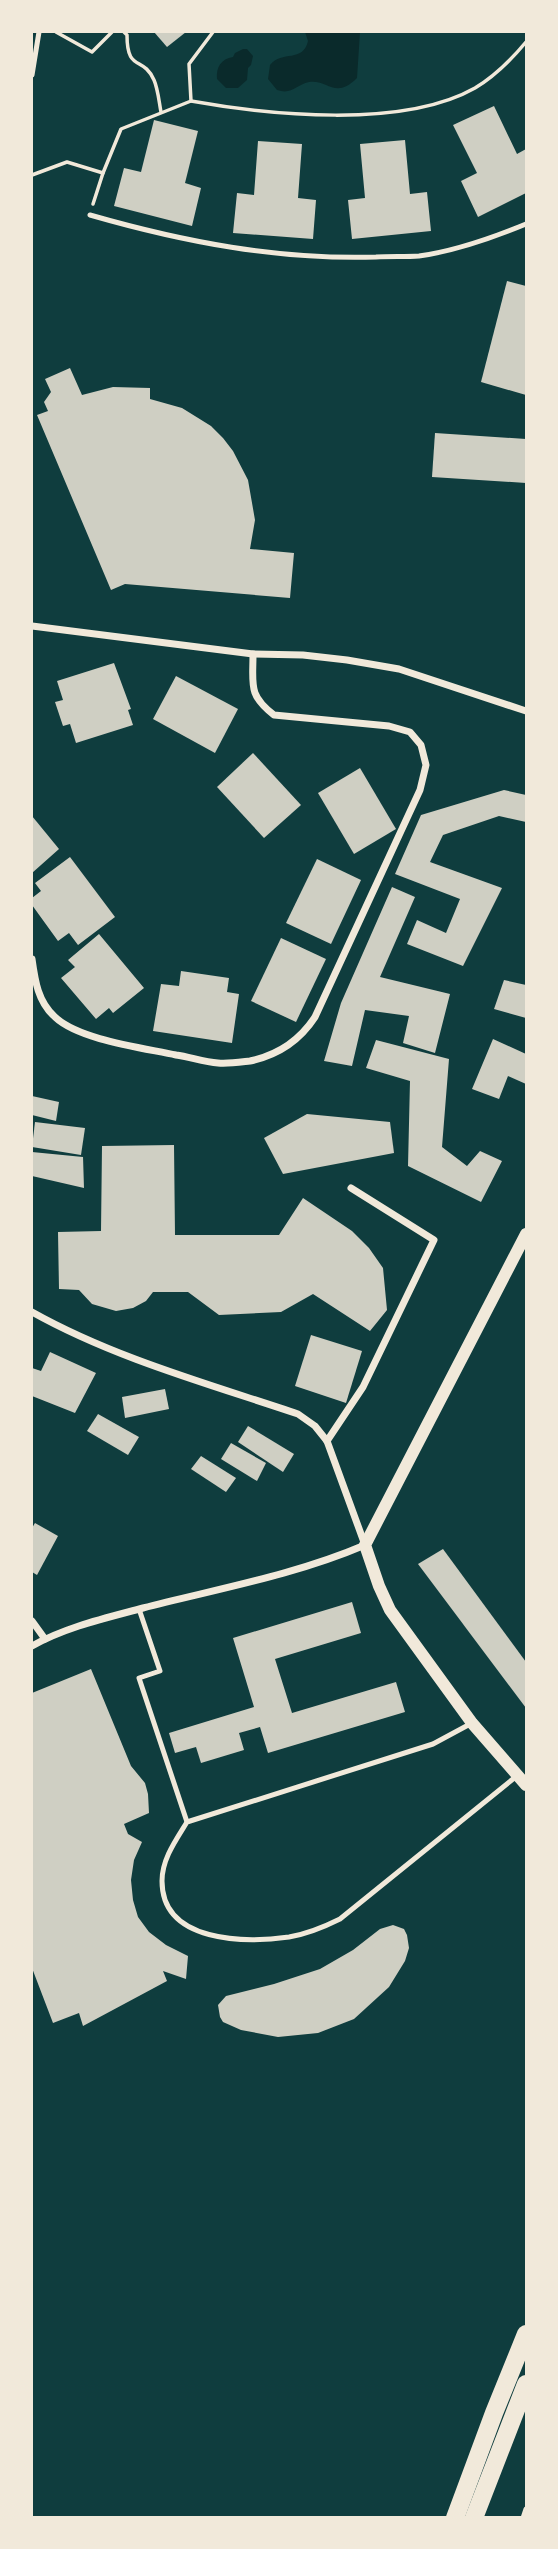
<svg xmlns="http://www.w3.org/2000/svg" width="558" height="2549" font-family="'Varela Round',sans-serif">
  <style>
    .water { fill: #0a2a2b }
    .building { fill: #cfcfc3 }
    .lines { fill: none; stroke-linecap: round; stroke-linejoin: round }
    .path { stroke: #f1e9da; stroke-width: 3.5 }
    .service { stroke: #f1e9da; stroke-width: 5 }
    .minor { stroke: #f1e9da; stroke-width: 7 }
    .tertiary { stroke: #f1e9da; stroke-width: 12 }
    .primary { stroke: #f1e9da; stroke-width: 18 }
  </style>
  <rect width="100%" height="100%" fill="#0f3d3e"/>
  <g class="water">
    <path d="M305 32H360L357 78C335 100 328 79 309 82 296 85 292 95 277 90L268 79 270 65C282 50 303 63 308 41Z"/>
    <path d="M243 49H247L253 56 251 65 248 68 247 80 238 88H226L217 79C216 67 221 59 233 57L235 53Z"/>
  </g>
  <g class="building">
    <polygon points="154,32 186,32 167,47"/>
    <polygon points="494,106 517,154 526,149 526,193 478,217 461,181 477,173 453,125"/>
    <polygon points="154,120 198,131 185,183 201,188 192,226 114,206 124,168 141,172"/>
    <polygon points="405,140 410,194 427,192 431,231 352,239 348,200 365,198 360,144"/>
    <polygon points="258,141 302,144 298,198 316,200 313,239 233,233 237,193 254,195"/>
    <polygon points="507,281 526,286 526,395 481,382"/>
    <polygon points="70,368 82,395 113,387 150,388 150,399 182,408 211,426 223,438 233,451 248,480 255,520 250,549 294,553 290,598 125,584 111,590 37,415 48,411 44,402 51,392 45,379"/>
    <polygon points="435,433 526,439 526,483 432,477"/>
    <polygon points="114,663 131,709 128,710 133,725 76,743 70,724 63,726 55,702 63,700 57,681"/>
    <polygon points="176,676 238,709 215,753 153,719"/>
    <polygon points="253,753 301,805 264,838 217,787"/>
    <polygon points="360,768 396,829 354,854 318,793"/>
    <polygon points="504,790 526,795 526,822 499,816 443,835 430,862 502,888 463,966 407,944 417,920 446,933 460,899 395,874 421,815"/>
    <polygon points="32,816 59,849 32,873"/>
    <polygon points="70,857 115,917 78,945 69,933 58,941 32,905 32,898 41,891 35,883"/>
    <polygon points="317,859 361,880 331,944 286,923"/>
    <polygon points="392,887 415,897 380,977 450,994 435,1053 403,1043 409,1016 365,1010 352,1066 324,1061 341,1003"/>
    <polygon points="99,934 144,988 113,1013 109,1008 96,1019 61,978 75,967 68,960"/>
    <polygon points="281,938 326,959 296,1022 251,1001"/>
    <polygon points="181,971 229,978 227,992 239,994 232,1043 153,1031 161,984 179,986"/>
    <polygon points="504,980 526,985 526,1018 494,1009"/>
    <polygon points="493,1039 526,1054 526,1084 508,1076 499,1099 472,1089"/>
    <polygon points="376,1040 449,1059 442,1147 467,1166 480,1151 502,1161 481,1202 408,1166 410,1081 366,1068"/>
    <polygon points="32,1096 59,1102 56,1121 32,1115"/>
    <polygon points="307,1114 390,1122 394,1153 283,1174 264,1138"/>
    <polygon points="35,1122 85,1128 81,1155 32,1147"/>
    <polygon points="174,1145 175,1235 279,1235 303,1198 352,1231 369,1248 383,1268 387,1310 370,1331 313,1294 281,1312 219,1315 188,1292 153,1292 146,1301 133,1308 116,1311 92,1304 79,1290 59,1289 58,1232 101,1231 102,1146"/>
    <polygon points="32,1152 83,1157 84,1188 32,1176"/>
    <polygon points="311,1335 362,1351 346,1403 295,1386"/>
    <polygon points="50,1352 96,1373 75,1413 32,1396 32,1368 41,1371"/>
    <polygon points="165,1389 169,1409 125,1418 122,1397"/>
    <polygon points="98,1414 139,1437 128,1455 87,1431"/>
    <polygon points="248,1426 294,1454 283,1472 238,1442"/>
    <polygon points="231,1443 266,1463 257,1481 221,1459"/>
    <polygon points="201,1456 236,1478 226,1492 191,1469"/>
    <polygon points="35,1523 58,1536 37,1575 32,1572 32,1528"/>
    <polygon points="443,1549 526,1662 526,1708 418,1564"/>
    <polygon points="352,1602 361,1633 275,1659 292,1713 396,1682 405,1712 268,1753 260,1727 239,1733 244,1750 201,1763 196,1747 175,1753 169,1733 254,1707 233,1638"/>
    <polygon points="91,1669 131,1766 145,1783 148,1794 149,1813 124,1824 128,1834 142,1842 134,1860 131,1880 133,1900 138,1917 149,1932 166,1945 188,1956 186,1979 163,1971 167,1981 83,2026 79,2013 53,2023 32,1968 32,1693"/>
    <polygon points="393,1925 404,1929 407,1935 409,1948 405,1961 389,1987 354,2019 318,2033 278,2037 241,2030 223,2022 220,2017 218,2005 226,1996 274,1984 320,1969 353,1950 380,1929"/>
  </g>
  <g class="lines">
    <g class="path">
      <polyline points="56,32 92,52 112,32"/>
      <path d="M124 32 127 35C127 73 143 55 154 80 158 89 159 102 161 112"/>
      <path d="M213 32 189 64 191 101C269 115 403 129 475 88 495 76 511 60 526 42"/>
      <polyline points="32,175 67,162 103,173"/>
      <polyline points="93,204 103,173 121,129 191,101"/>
    </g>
    <g class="service">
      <polyline points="32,75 39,32"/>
      <path d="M90 215C184 242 278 260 376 257 390 256 405 257 419 256 456 251 492 238 526 224"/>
      <polyline points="139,1609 160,1671 139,1678 187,1822"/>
      <path d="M472 1723 433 1744 187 1822C176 1840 162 1859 162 1881 162 1943 245 1943 289 1937 307 1934 324 1927 340 1919L518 1775"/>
      <polyline points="523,2518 526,2509"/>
    </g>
    <g class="minor">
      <polyline points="32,626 253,654 303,655 347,660 399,669 526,711"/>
      <path d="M32 959C35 981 38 1002 55 1017 79 1040 144 1048 176 1055 190 1057 204 1062 218 1063 228 1064 241 1062 250 1061 278 1055 300 1040 315 1017L420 790 426 765 421 745 410 732 389 726 274 715C248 695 253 685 253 654"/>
      <path d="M32 1312C114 1358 209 1384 298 1414L315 1426 327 1441 365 1545C295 1575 217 1589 143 1608 106 1618 66 1627 32 1646"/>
      <polyline points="327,1441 363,1387 434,1240 351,1188"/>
      <polyline points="32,1621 45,1639"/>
    </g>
    <polyline class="tertiary" points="526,1234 365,1545 379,1586 390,1610 472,1723 526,1785"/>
    <g class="primary">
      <polyline points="455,2518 494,2413 526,2334"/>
      <polyline points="474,2518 526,2384"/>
    </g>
  </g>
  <rect width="558" height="2549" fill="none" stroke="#f1e9da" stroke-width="66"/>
</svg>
